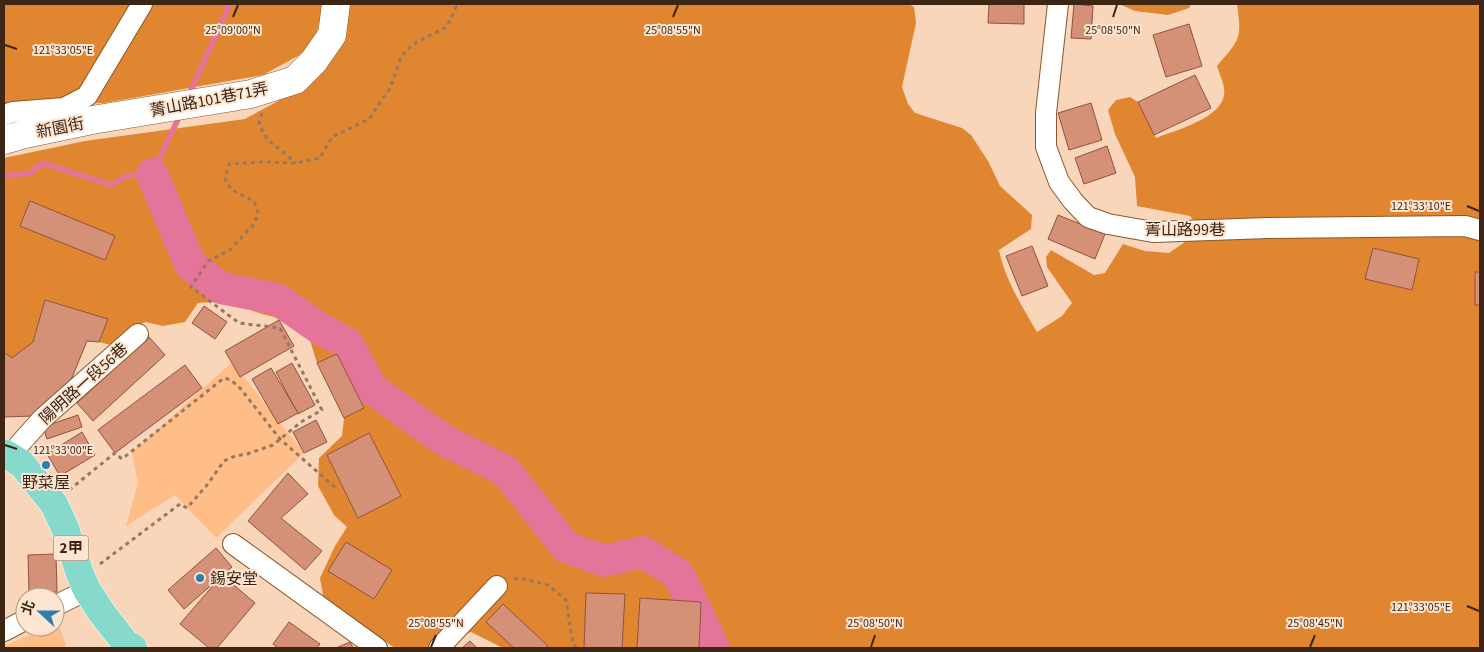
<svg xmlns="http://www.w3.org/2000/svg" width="1484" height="652" font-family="'Source Sans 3','Noto Sans TC',sans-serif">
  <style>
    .green { fill: #ffbd88 }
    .forest { fill: #e08631 }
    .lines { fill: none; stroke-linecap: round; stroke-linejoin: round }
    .stream { stroke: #e5749b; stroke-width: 5.5 }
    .river { stroke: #e5749b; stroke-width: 32 }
    .building { fill: #d59078; stroke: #91523c }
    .street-casing { stroke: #8b582a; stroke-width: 22 }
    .secondary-casing { stroke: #8b582a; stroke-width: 29 }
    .primary-casing { stroke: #fff; stroke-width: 29 }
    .path { stroke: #957962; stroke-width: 3; stroke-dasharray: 4 4; stroke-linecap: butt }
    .street { stroke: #fff; stroke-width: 20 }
    .secondary { stroke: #fff; stroke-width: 28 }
    .primary { stroke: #87d9cc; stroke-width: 28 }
    .ticks { fill: none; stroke: #3c2613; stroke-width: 2 }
    .poi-dot { fill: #2e7fb0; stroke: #fde5d2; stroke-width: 2 }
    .labels { text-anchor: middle; stroke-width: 4; stroke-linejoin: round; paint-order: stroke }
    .shield { fill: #fde5d2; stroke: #765f4c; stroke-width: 1 }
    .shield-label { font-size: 15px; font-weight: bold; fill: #3c2613 }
    .street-label { font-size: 16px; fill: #3c2613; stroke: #fde5d2 }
    .poi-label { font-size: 16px; fill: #3c2613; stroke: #fde5d2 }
    .ticks-label { font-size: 12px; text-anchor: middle; fill: #3c2613; stroke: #fde5d2; stroke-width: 4; stroke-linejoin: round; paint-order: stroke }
  </style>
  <rect width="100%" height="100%" fill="#f9d5b9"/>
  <g class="green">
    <polygon points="232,362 304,453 216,538 175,495 126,526 138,483 132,453"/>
    <polygon points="58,623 67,648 4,648 4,646 48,627 55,627 55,624"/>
  </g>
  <g class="forest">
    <polygon points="4,4 324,4 316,36 305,52 263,75 104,103 4,107"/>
    <path d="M344 4H909L914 7 916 23 902 87 908 104 915 113 962 128 971 135 988 161 1000 186 1032 215 1031 229 999 250C1005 280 1022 306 1037 332L1062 316 1072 303 1047 267 1046 257 1051 250 1094 275 1105 273 1123 244 1145 251 1169 253 1192 237 1196 223 1190 216 1137 206 1135 177 1115 134 1108 110 1116 100 1130 97 1138 102 1156 138C1176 130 1229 117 1224 88 1223 81 1219 73 1217 66 1240 39 1242 39 1237 4H1480V648H503L471 632 434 648H395L324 600 320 578 335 546 347 527 334 515 318 486 319 458 342 436 344 418 364 408 337 354 317 363 309 337 289 321 259 313 226 301 198 303 185 322 163 326 145 322 127 330 111 345 99 342 107 319 46 300 33 342 12 358 4 352V158L85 141 245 119 304 87Z"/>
    <polygon points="1119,4 1191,4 1189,8 1168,15 1135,11"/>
  </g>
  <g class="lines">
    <g class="stream">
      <polyline points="189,95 230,4"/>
      <polyline points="4,176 30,173 43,163 111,185 126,176 152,174 180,115"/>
    </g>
    <polyline class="river" points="152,174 190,264 221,288 277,299 319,328 347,343 372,389 444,440 506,471 566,547 604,561 643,552 679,575 714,648"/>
  </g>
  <g class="building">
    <polygon points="989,4 1024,4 1024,24 988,23"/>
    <polygon points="1074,4 1093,6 1091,39 1071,38"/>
    <polygon points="1189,24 1202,66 1166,77 1153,35"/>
    <polygon points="1195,75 1211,108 1154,135 1138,102"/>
    <polygon points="1091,103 1102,140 1069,150 1058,113"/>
    <polygon points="1107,146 1116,173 1084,184 1075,158"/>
    <polygon points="30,201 115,236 105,260 20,226"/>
    <polygon points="1058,215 1105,234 1095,259 1048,239"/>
    <polygon points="1032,246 1048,286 1022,296 1006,256"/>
    <polygon points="1373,248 1419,259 1412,290 1365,279"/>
    <rect x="1475" y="272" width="5" height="33"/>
    <polygon points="45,300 108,319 99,342 87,341 71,380 32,416 4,417 4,352 12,358 33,342"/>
    <polygon points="204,306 227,322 215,339 192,323"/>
    <polygon points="279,320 294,346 240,377 225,351"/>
    <polygon points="149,337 165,355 93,421 77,403"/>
    <polygon points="337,354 364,408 344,418 317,363"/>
    <polygon points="292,363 315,405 298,414 276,372"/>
    <polygon points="185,365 202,388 115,453 98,430"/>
    <polygon points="271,368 298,413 278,424 252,379"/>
    <polygon points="78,415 82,427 47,439 43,427"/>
    <polygon points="316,420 327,442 304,453 293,432"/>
    <polygon points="82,432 95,455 60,476 47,454"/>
    <polygon points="369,433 401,496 358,518 327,455"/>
    <polygon points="288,473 308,494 281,518 322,551 305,570 248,521"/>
    <polygon points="346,542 392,570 374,599 328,571"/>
    <polygon points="216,548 232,567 184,609 168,590"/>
    <polygon points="56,554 57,592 29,593 28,555"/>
    <polygon points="222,575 255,603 217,648 209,648 180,624"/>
    <polygon points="586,593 625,594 622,648 584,648"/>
    <polygon points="640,598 701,602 699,648 637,648"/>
    <polygon points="503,604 548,646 546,648 514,648 486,622"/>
    <polygon points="289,622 320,644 317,648 278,648 273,644"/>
    <polygon points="470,641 477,648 462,648"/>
    <polygon points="350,642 353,648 336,648"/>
  </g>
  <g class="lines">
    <defs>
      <g id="street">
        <polyline points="1058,4 1046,113 1046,147 1059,182 1073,201 1088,217 1108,224 1153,232 1268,228 1465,226 1480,230"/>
        <polyline points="4,115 13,112 64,108 87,96 142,4"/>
        <polyline points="9,456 42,419 138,334"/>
        <polyline points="233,544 377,648"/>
        <polyline points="55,606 87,590"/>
        <polyline points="4,631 25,620"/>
        <polyline points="439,648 497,586"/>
      </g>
      <polyline id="secondary" points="4,140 25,134 92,120 251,94 295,80 314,61 332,35 336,4"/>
      <polyline id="primary" points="4,453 22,464 54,504 65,528 80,574 87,590 102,613 126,644 133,648"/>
    </defs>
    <use href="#street" class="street-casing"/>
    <use href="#secondary" class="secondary-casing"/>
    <use href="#primary" class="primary-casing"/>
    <g class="path">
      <polyline points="262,113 259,124 267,139 296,163"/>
      <polyline points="69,490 115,453 122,459 224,378 231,380 240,388 280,439 337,489"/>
      <polyline points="100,564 180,504 187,508 207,485 224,461 235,456 247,454 273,445 301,422 322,410 280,328 239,323 191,287 208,261 230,250 254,224 258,213 254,201 232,190 225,179 229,164 264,162 296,163 320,158 332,137 369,119 390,88 401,57 413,44 447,27 456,7 462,4"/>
      <polyline points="514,579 519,578 548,585 566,600 573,644 577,648"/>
    </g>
    <use href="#street" class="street"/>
    <use href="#secondary" class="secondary"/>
    <use href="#primary" class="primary"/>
  </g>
  <path class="ticks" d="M233 17 238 5M673 17 678 5M1113 17 1117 5M5 45 17 49M1467 206 1479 211M5 445 17 449M1467 606 1479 611M431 647 436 635M871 647 875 635M1310 647 1315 635"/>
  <g class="poi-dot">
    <circle cx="46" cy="465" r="5"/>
    <circle cx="200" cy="578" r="5"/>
  </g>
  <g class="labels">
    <rect class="shield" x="53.5" y="535.5" width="35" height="25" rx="4"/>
    <g class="shield-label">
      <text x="71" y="553">2甲</text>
    </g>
    <g class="street-label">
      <text transform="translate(209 99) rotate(-11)" y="6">菁山路101巷71弄</text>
      <text transform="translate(60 127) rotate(-11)" y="6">新園街</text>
      <text x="1185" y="235">菁山路99巷</text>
      <text transform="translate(83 383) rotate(-42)" y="6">陽明路一段56巷</text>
    </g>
    <g class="poi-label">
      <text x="46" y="488">野菜屋</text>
      <text x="210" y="584" text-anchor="start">錫安堂</text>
    </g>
  </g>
  <g class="ticks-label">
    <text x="673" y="34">25°08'55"N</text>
    <text x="1113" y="34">25°08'50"N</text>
    <text x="233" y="34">25°09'00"N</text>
    <text x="63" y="54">121°33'05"E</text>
    <text x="1421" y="210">121°33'10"E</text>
    <text x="63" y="454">121°33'00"E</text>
    <text x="1421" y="611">121°33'05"E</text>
    <text x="436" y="627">25°08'55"N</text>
    <text x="875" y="627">25°08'50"N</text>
    <text x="1315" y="627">25°08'45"N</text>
  </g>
  <rect width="1484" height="652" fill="none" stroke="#3c2613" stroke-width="10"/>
  <g transform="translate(40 612) rotate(291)"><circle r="24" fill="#fde5d2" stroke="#b09986"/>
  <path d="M0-4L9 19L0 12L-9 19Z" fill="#2e7fb0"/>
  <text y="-8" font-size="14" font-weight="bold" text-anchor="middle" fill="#3c2613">北</text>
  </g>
</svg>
